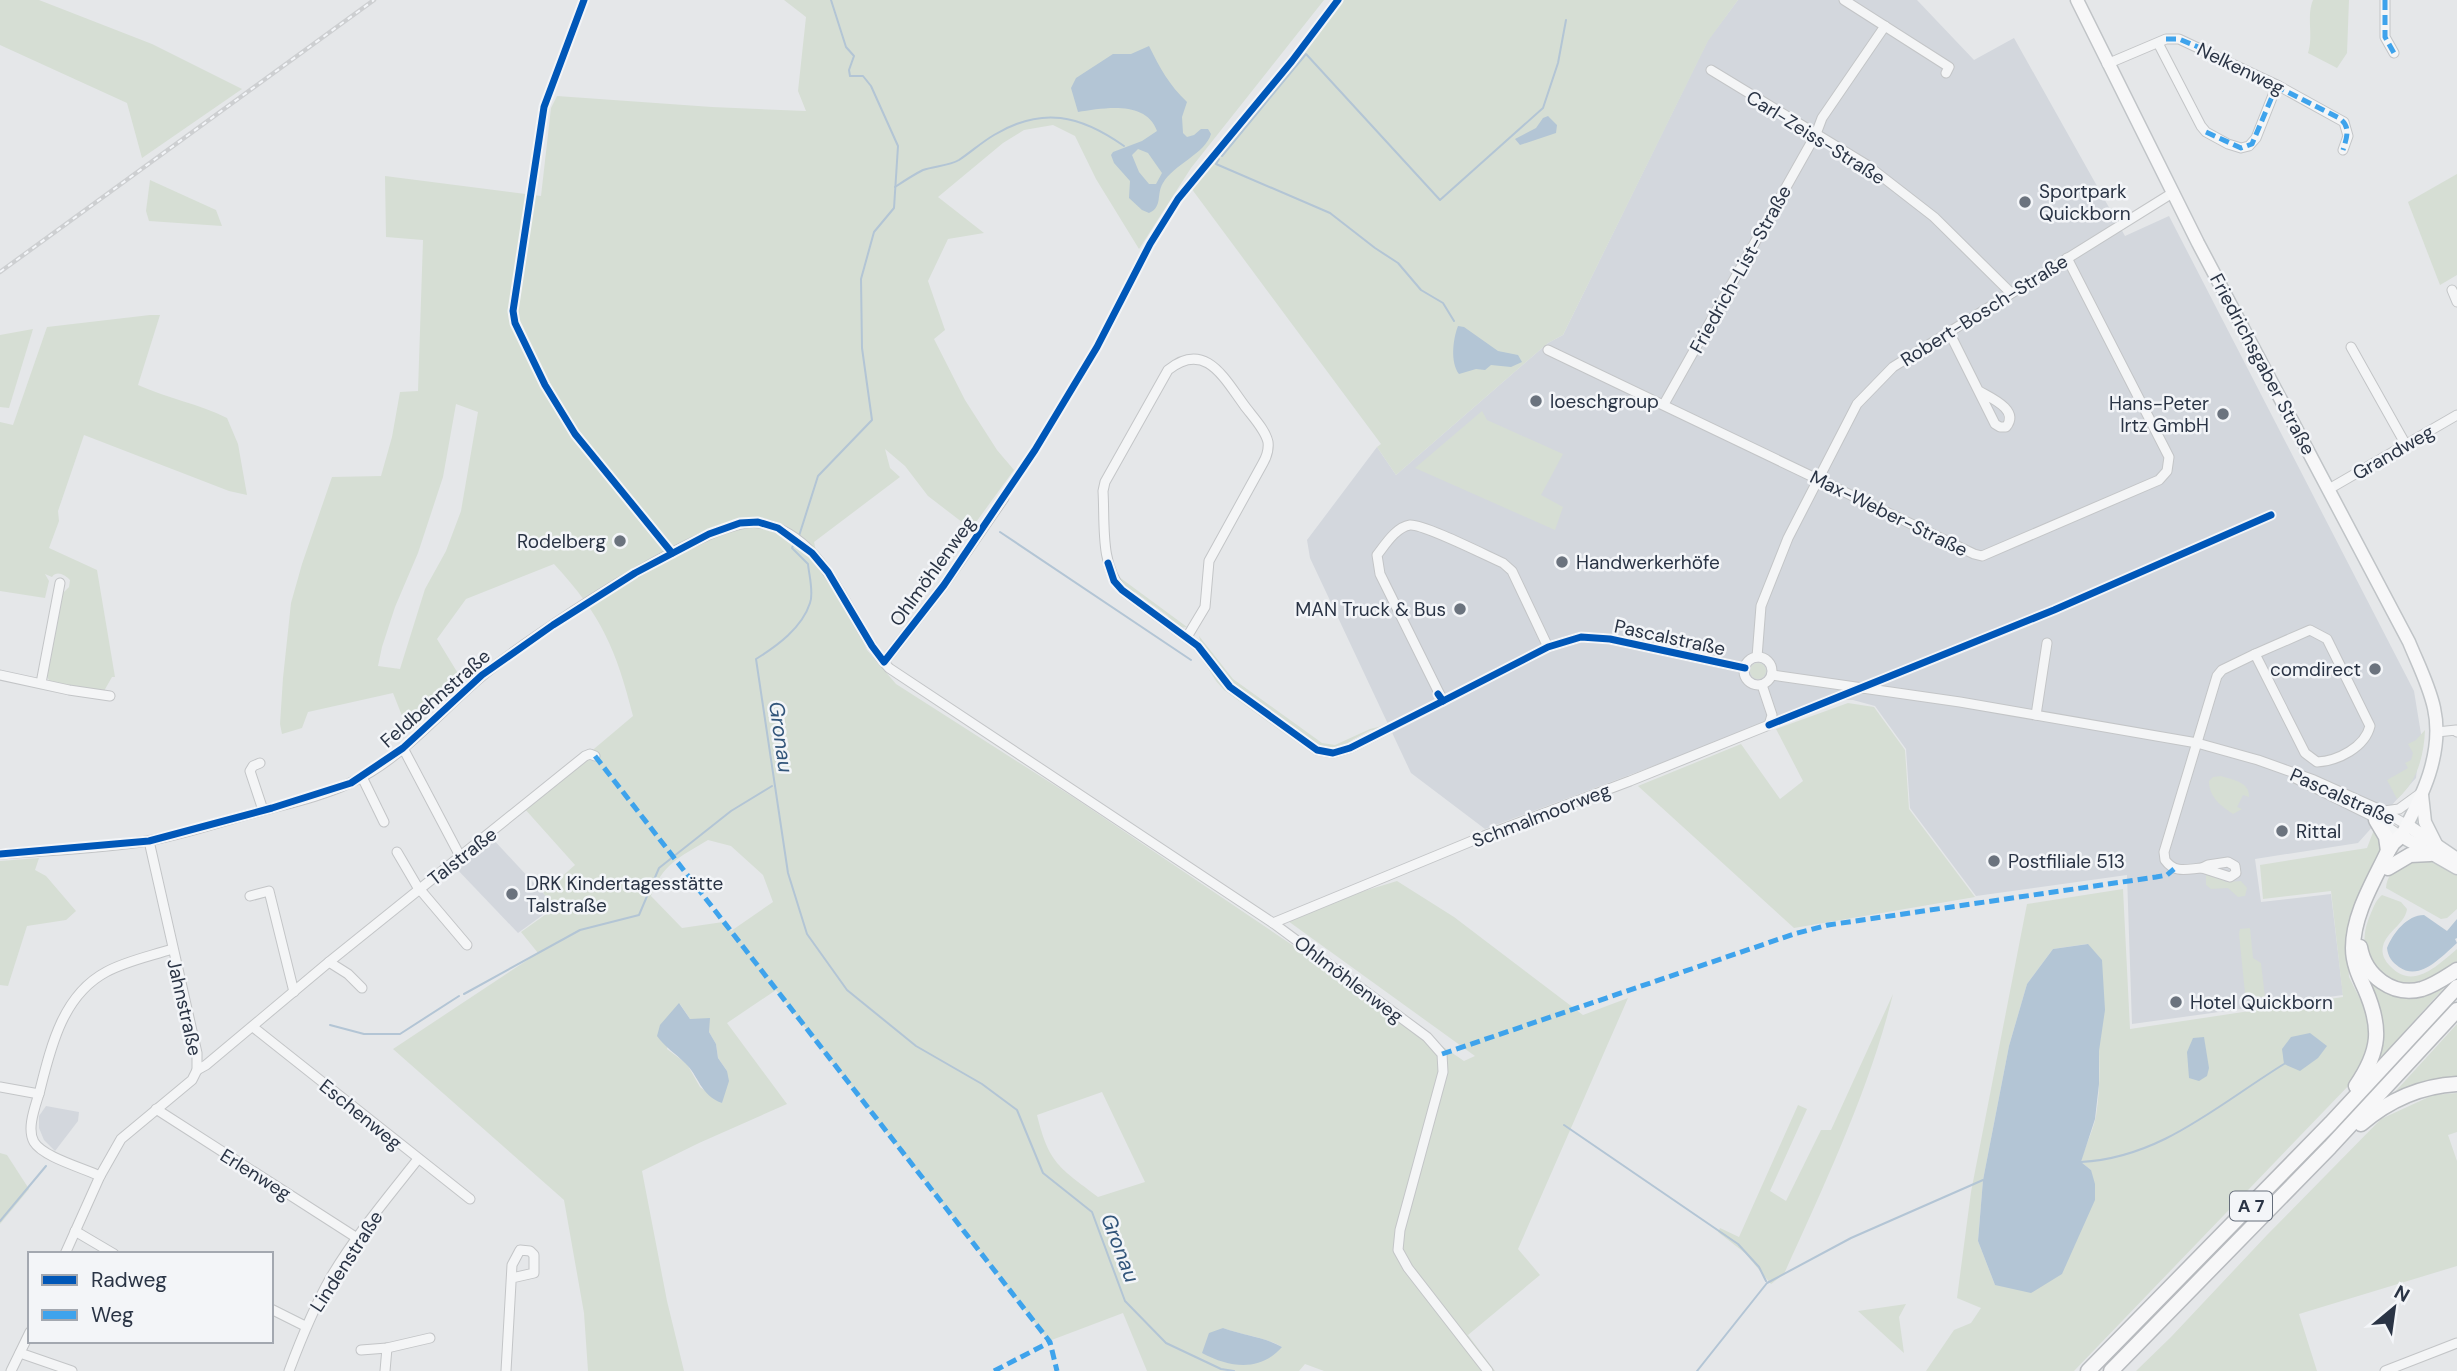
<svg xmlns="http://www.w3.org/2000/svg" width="2457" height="1371" font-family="'DM Sans',sans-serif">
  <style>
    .built { fill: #d3d7dd }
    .green { fill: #d6ded4; fill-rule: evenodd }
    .water { fill: #b3c5d5; fill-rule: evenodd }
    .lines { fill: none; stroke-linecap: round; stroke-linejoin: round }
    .stream { stroke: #b3c5d5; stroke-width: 2 }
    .minor-casing { stroke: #c3c5c7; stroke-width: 11 }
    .major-casing { stroke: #c0c4c7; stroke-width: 15 }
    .highway-casing { stroke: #b7babe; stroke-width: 17 }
    .minor { stroke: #f4f5f6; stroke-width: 9 }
    .major { stroke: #f7f7f8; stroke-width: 12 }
    .highway { stroke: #f7f7f8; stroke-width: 14 }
    .rail-casing { stroke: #cdcfd1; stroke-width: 4.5 }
    .rail { stroke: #f3f5f8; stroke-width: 2; stroke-dasharray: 5; stroke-linecap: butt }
    .quiet { stroke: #3ea3ec; stroke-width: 5; stroke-dasharray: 10 5; stroke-linecap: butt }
    .cycleway-casing { stroke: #f3f5f8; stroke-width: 11 }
    .cycleway { stroke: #0057b8; stroke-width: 7 }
    .poi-dot { fill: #6b737e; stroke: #f3f5f8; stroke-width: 2.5 }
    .labels { text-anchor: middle; stroke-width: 5; stroke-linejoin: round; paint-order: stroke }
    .shield { fill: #f3f5f8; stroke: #666e7b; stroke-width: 2 }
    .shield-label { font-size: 18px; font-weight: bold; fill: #2a3445 }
    .street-label { font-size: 19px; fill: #2a3445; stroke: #f3f5f8 }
    .poi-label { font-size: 19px; fill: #2a3445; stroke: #f3f5f8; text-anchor: start }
    .water-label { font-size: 21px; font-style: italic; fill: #32557a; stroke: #f3f5f8 }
  </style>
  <rect width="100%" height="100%" fill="#e5e7e9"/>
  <g class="built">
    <polygon points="1738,0 1917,0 1974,60 2014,38 2125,236 2169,216 2414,691 2421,734 2416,778 2358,843 2255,859 2261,902 2331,894 2343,995 2132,1024 2127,875 1976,896 1910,808 1906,749 1875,706 1853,700 1830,700 1485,829 1411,773 1310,558 1307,540 1377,447 1396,475 1548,343 1563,335 1708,40"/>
    <polygon points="491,837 555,906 518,933 454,866"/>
    <polygon points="46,1106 79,1112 78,1121 55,1151 44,1140 39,1128 39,1116"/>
  </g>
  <g class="green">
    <polygon points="0,0 39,0 152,44 242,89 142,158 127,103 0,45"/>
    <path d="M784 0H1324L1191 168 1139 249 1096 179 1075 136 1053 125 1024 130 1003 143 938 197 984 233 948 239 928 281 945 330 934 339 965 400 997 450 1014 470 971 529 928 496 905 466 885 449 890 468 900 477 814 542 818 559 845 603 867 650 896 684 1076 799 1464 1061 1475 1056 1288 921 1361 892 1397 881 1454 917 1583 1015 1628 998 1518 1249 1540 1275 1468 1335 1495 1371H1324L1305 1364 1299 1371H1147L1123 1313 1049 1341 776 990 727 1023 787 1104 699 1143 642 1171 667 1301 684 1371H588L584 1313 564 1200 393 1049 538 953 521 932 556 907 543 893 575 865 524 808 633 716C616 649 602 616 554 564L466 599 437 639 462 680 408 731 393 693 308 712 302 728 282 734 280 724 283 678 291 603 302 564 332 477 381 476 392 437 400 392 418 391 423 240 386 237 385 176 541 196 551 108 557 96 712 107 806 111 798 91 806 17ZM456 404 478 412 461 511 446 551 425 589 400 669 378 666 382 647 395 607 418 553 443 477ZM708 840 731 846 763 875 773 902 731 931 723 922 682 928 651 896C662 864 680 857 708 840ZM680 1004 690 1019 709 1032 716 1044 718 1058 727 1071 722 1103 700 1087 687 1064 667 1049ZM1102 1092 1145 1182 1098 1197C1059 1167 1049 1164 1037 1115ZM1223 1328C1244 1336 1263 1336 1282 1347L1203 1353Z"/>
    <polygon points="1344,0 1738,0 1708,41 1563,335 1548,343 1396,475 1377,447 1381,444 1191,188 1321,31"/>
    <path d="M2313 0H2349L2347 53 2337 68 2308 53C2314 36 2306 17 2313 0Z"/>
    <polygon points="2457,174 2457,275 2440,285 2408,202"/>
    <polygon points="150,180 216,210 222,226 149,221 146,211"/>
    <path d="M150 315H160L138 385C167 398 199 404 227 418L238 444 247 495 229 491 84 435 58 511 59 521 49 548 97 570 115 677H112L104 691 50 682 46 675 59 597 69 587 70 580C65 575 57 570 52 577L45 574 49 581 45 598 0 591V422L13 425 47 327Z"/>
    <polygon points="33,329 9,408 0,407 0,335"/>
    <polygon points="1482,411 1487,420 1563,454 1541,495 1563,507 1555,530 1415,468"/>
    <path d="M1115 574 1187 627C1179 629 1171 624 1168 616L1135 592H1131Z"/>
    <polygon points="1199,636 1233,679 1322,743 1335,745 1370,729 1382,726 1383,728 1377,731 1371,730 1352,740 1350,744 1334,748 1324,747 1308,741 1307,736 1248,693 1244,693 1222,672 1201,644"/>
    <circle cx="1758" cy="671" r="8"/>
    <polygon points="1205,663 1224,687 1289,737 1224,690 1216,681"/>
    <polygon points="1848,703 1874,707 1905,750 1909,809 1975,897 1794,928 1638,786 1741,744 1780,799 1803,781 1776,729"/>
    <path d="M2425 730C2424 756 2417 782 2397 799L2387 780 2408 768 2405 763 2411 760 2413 753 2408 744 2416 740Z"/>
    <path d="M2221 776C2233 780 2250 782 2249 797L2243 795 2237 807 2242 809 2233 814C2221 806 2209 797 2209 781L2213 777Z"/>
    <path d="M2375 827 2382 840 2379 855 2347 937 2349 977 2363 1005 2370 1030 2364 1059 2352 1082 2074 1371H1926L1954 1330 1971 1323 1981 1308 1957 1298 1971 1192 2027 904 2123 889 2130 1029 2343 997 2331 891 2263 899 2260 865 2367 848ZM2087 944C2094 1000 2105 1059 2096 1116 2093 1131 2085 1146 2081 1162L2091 1170 1995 1285 1978 1241 1983 1180 2009 1046 2027 984 2053 949Z"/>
    <polygon points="39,858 35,870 46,876 76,911 66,920 27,926 8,986 0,985 0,861"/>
    <path d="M2426 858 2457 871V909L2447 918 2441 919 2386 888C2388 866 2408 862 2426 858Z"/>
    <polygon points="2209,873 2226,882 2241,881 2247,888 2245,896 2238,897 2228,888 2211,889 2206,885 2206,875"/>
    <path d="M2382 895 2401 902 2407 909C2405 924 2387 931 2383 946 2381 954 2385 961 2390 966 2413 991 2438 965 2457 949V967C2426 987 2394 994 2371 960 2361 945 2364 929 2371 913 2374 906 2376 900 2382 895Z"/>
    <polygon points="2250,928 2253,958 2261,963 2265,997 2242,998 2245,993 2239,934 2240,929"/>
    <polygon points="2361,963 2386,990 2452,979 2377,1062"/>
    <path d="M1893 994C1869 1091 1825 1183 1784 1274L1771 1284 1745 1253 1718 1232 1720 1228 1739 1237 1798 1105 1807 1109 1770 1191 1786 1201 1821 1130H1831Z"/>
    <polygon points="2457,1024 2457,1078 2427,1081 2394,1093"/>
    <polygon points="2457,1093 2457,1132 2448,1135 2457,1161 2457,1266 2299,1314 2317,1371 2136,1371 2171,1337 2267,1235 2381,1119 2433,1095"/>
    <polygon points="0,1153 7,1155 29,1189 0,1224"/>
    <polygon points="1906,1304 1899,1317 1904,1353 1858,1311"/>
  </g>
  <g class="water">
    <path d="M1149 46C1160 68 1169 85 1187 102L1182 117 1183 133 1187 137 1194 135 1201 129H1208L1211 134C1205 154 1174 164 1163 183 1156 194 1163 207 1149 213L1142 210 1129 198 1130 181 1114 163 1111 155 1113 152 1142 141 1157 131C1146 100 1104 108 1078 112L1071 88 1076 78 1113 54H1131ZM1138 149 1148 153 1162 173 1156 184H1149L1139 172 1132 155Z"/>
    <polygon points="1548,116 1557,125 1556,133 1520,145 1515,139 1536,128 1543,118"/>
    <path d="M1458 326 1464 327 1498 351 1518 355 1522 362 1511 367 1491 365 1485 370 1476 369 1459 374C1450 362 1453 339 1458 326Z"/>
    <path d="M2424 915 2447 931 2457 919V938L2455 939 2457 943C2442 956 2420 982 2399 967 2392 962 2388 957 2387 948 2393 933 2407 915 2424 915Z"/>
    <polygon points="2088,944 2102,960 2105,1010 2099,1051 2099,1084 2095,1119 2081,1162 2091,1170 2095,1184 2095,1200 2062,1274 2031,1293 1995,1285 1978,1241 1983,1180 2009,1046 2027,984 2053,949"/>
    <path d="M679 1003 690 1019 710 1018 709 1032 716 1044 718 1058 727 1071 729 1081 722 1103C700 1095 699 1076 685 1063 675 1053 665 1047 657 1036L660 1025Z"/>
    <polygon points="2310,1033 2327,1046 2318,1058 2300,1071 2284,1064 2282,1049 2291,1037"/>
    <polygon points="2204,1037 2209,1068 2207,1076 2199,1081 2189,1078 2187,1052 2193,1038"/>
    <path d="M1223 1328C1245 1336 1262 1336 1282 1347 1261 1371 1232 1369 1202 1353L1209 1333Z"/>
  </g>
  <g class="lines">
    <g class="stream">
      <polyline points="1222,156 1306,54 1440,200 1543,108 1558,63 1566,20"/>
      <polyline points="1219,159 1216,164 1330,213 1375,248 1398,263 1421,290 1443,303 1454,321"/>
      <path d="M895 187C904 181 913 175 923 170 934 166 949 166 959 160 971 152 982 142 994 135 1042 106 1080 115 1124 146"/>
      <polyline points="1000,532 1191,660"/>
      <polyline points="799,536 818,476 872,420 862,348 861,279 874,232 894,208 898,146 871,86 863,76 850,76 849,70 854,56 846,47 831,0"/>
      <path d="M794 543 792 548 808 564C809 575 814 593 810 603 802 628 777 646 756 659L788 873 807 934 847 990 916 1046 982 1084 1017 1110 1043 1173 1092 1212 1125 1301 1166 1343 1221 1369 1234 1371"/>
      <polyline points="464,994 580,930 639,915 659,868 731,811 772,786"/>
      <polyline points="330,1025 364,1034 400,1034 459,996"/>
      <polyline points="1564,1125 1738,1244 1759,1267 1766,1281"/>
      <path d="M2081 1162C2161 1158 2219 1104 2284 1064"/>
      <polyline points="0,1221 46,1166"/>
      <polyline points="1697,1371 1767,1283 1851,1238 1983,1180"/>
    </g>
    <defs>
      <g id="minor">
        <polyline points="1844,0 1949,67 1946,73"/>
        <polyline points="2385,0 2385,37 2394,53"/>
        <polyline points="2158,43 2201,126 2206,132 2228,144 2241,148 2249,146 2256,138 2277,85"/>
        <polyline points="2107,64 2166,39 2179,39 2277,85 2344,122 2348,136 2343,150"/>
        <polyline points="1711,70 1867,165 1934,217 2011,293"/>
        <polyline points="2452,290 2457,302"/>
        <path d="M1949 332 1995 424 2000 427H2006C2020 410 1991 398 1979 391"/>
        <polyline points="2351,347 2406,445"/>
        <polyline points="1548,350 1974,554 1982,556 2159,480 2167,471 2169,457 2067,258"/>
        <polyline points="1664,404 1816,134 1822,118 1885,26"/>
        <polyline points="2329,489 2457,415"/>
        <path d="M2310 630 2327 639 2370 726C2365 747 2338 761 2317 762L2305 753 2255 654Z"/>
        <path d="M1187 637 1205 607 1209 561 1263 463C1267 456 1269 450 1268 442 1265 429 1252 416 1244 405 1224 378 1205 340 1168 370L1105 482 1103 491C1105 523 1100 565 1122 590L1198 646 1230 687 1317 750 1333 753 1350 748 1443 701"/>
        <path d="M1548 647 1512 571 1503 563C1487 556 1424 524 1410 525 1396 527 1385 545 1377 555L1380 574 1443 701 1548 647 1581 637 1610 639 1745 668"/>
        <polyline points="1757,657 1761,606 1788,538 1857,404 1893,367 2174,192"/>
        <circle cx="1758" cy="671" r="14"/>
        <polyline points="884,662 944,585 1004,498"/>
        <polyline points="0,675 69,690 110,696"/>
        <polyline points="1772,675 1960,702 2197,743 2258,760 2314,780 2383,811 2407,825"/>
        <polyline points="41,683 60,583"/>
        <polyline points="2036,715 2047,643"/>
        <polyline points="2437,732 2456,730 2457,732"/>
        <polyline points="403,748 460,856"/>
        <polyline points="260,763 253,766 250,771 263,810"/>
        <polyline points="362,777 384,822"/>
        <polyline points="2295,778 2370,815 2401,836"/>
        <polyline points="2384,811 2399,809 2421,793"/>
        <polyline points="397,852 417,886 467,945"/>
        <path d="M0 854C49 850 99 849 147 841 183 835 219 822 254 813 286 804 320 797 350 783 401 760 439 712 481 677 524 641 709 515 759 523 828 533 848 624 889 668L1273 923 1427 1037 1442 1054 1443 1072 1400 1230 1398 1250 1408 1268 1488 1371"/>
        <polygon points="2228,862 2235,866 2236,873 2230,877 2202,868 2208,865"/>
        <path d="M2202 868C2187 869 2175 874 2165 860L2164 852 2217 676 2222 670 2255 654"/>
        <polyline points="250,896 269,891 294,992"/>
        <polyline points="1273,923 1484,836 1630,781 1769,725 1772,715 1762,685"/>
        <polyline points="329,962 348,974 362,988"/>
        <polyline points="253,1027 470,1199"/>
        <polyline points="197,1070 206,1065 329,962 585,756 590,754 595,756"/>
        <polyline points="0,1087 39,1094"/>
        <polyline points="156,1109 357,1238"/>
        <path d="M100 1176C83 1168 43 1157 34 1142 26 1128 36 1105 40 1090 51 1046 63 995 106 972 126 961 151 956 172 949"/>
        <polyline points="75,1231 114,1254"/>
        <polyline points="65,1254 100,1176 121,1139 192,1080 197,1070 197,1053 149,841"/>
        <polyline points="271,1309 305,1326"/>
        <polyline points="361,1350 387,1348 430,1338"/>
        <polyline points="20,1353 72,1371"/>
        <polyline points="11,1371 30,1332"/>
        <path d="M289 1371C301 1339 314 1307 331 1277 356 1235 388 1197 418 1159"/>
        <polyline points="385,1371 387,1348"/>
        <polyline points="506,1371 512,1265 520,1250 530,1251 534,1255 534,1273 512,1278"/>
        <polyline points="2385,1371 2457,1343"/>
      </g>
      <g id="major">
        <path d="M2077 0 2198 243 2409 642C2418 664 2429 685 2434 708 2444 753 2422 797 2401 836L2457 868"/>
        <polyline points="2422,795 2425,822 2436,844"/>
        <polyline points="2407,825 2457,859"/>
      </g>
      <g id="highway">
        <polyline points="2376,820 2386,837 2388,851"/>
        <polyline points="2388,868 2410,855 2430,854"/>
        <path d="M2360 947C2365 976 2393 997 2422 989 2435 985 2446 977 2457 970"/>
        <path d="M2356 1086C2380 1051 2382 1028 2365 989 2359 976 2353 963 2353 948 2353 914 2374 881 2388 851L2393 843 2401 836"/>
        <path d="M2361 1124C2389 1100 2420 1086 2457 1084"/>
        <polyline points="2088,1371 2331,1123 2457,987"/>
        <polyline points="2111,1371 2330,1147 2457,1010"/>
      </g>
    </defs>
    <use href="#minor" class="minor-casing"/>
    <use href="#major" class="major-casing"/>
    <use href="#highway" class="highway-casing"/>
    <use href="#minor" class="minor"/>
    <use href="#major" class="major"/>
    <use href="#highway" class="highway"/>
    <defs>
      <polyline id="rail" points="0,272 374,0"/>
    </defs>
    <use href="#rail" class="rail-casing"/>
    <use href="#rail" class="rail"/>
    <g class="quiet">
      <polyline points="2385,0 2385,37 2394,53"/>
      <path d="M2166 39H2179L2196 46 2339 118C2351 126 2347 137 2343 150"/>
      <polyline points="2206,132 2241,148 2252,144 2277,85"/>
      <polyline points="595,756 1050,1342 1057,1371"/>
      <polyline points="1442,1054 1794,934 1828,925 2156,877 2167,875 2174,869"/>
      <polyline points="994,1371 1050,1342"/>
    </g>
    <defs>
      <g id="cycleway">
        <polyline points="584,0 544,107 513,311 515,323 545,385 575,434 672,553"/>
        <polyline points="1108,563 1114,581 1122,590 1198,646 1230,687 1317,750 1333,753 1350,748 1443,701"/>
        <polyline points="1438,694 1443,701 1548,647 1581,637 1610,639 1745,668"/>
        <polyline points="1769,725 2054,610 2271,515"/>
        <polyline points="0,854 149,841 272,808 351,783 403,748 482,675 553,625 635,573 709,534 740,523 758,522 778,528 812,553 828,572 872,646 884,662 944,585 1035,450 1097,347 1150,244 1178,199 1292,61 1338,0"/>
      </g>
    </defs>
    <use href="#cycleway" class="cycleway-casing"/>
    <use href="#cycleway" class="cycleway"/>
  </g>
  <g class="poi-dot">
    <circle cx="2025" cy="202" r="7"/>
    <circle cx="1536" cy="401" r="7"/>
    <circle cx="2223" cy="414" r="7"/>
    <circle cx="620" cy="541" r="7"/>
    <circle cx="1562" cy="562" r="7"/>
    <circle cx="1460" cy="609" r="7"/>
    <circle cx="2375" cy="669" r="7"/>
    <circle cx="2282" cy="831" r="7"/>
    <circle cx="1994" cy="861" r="7"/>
    <circle cx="512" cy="894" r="7"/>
    <circle cx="2176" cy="1002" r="7"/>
  </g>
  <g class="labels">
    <rect class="shield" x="2230" y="1191.5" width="42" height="29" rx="5"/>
    <g class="shield-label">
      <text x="2251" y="1212">A 7</text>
    </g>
    <g class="street-label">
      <text transform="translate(2241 68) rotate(26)" y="7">Nelkenweg</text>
      <text transform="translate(1816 137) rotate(32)" y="7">Carl-Zeiss-Straße</text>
      <text transform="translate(1740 269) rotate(-61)" y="7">Friedrich-List-Straße</text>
      <text transform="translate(1984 310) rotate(-32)" y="7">Robert-Bosch-Straße</text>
      <text transform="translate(2263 364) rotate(62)" y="7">Friedrichsgaber Straße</text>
      <text transform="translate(2393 452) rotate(-30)" y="7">Grandweg</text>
      <text transform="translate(1889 513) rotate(26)" y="7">Max-Weber-Straße</text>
      <text transform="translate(932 571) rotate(-54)" y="7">Ohlmöhlenweg</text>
      <text transform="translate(1670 637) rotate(12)" y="7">Pascalstraße</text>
      <text transform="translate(435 698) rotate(-41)" y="7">Feldbehnstraße</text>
      <text transform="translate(2343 796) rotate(24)" y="7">Pascalstraße</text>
      <text transform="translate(1541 815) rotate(-21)" y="7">Schmalmoorweg</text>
      <text transform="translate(462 856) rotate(-38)" y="7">Talstraße</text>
      <text transform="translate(1349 979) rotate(37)" y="7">Ohlmöhlenweg</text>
      <text transform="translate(185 1007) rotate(77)" y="7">Jahnstraße</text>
      <text transform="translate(361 1114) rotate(39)" y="7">Eschenweg</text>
      <text transform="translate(256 1174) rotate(32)" y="7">Erlenweg</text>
      <text transform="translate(346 1261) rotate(-57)" y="7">Lindenstraße</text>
    </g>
    <g class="poi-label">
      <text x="2039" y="198">Sportpark<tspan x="2039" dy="22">Quickborn</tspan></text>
      <text x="1550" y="408">loeschgroup</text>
      <text x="2209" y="410" text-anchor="end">Hans-Peter<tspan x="2209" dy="22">Irtz GmbH</tspan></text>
      <text x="606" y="548" text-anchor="end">Rodelberg</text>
      <text x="1576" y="569">Handwerkerhöfe</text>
      <text x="1446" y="616" text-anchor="end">MAN Truck &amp; Bus</text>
      <text x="2361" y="676" text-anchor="end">comdirect</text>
      <text x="2296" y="838">Rittal</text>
      <text x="2008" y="868">Postfiliale 513</text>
      <text x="526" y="890">DRK Kindertagesstätte<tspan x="526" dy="22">Talstraße</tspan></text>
      <text x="2190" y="1009">Hotel Quickborn</text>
    </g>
    <g class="water-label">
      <text transform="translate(781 737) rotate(82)" y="7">Gronau</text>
      <text transform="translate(1120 1248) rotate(69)" y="7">Gronau</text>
    </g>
  </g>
  <rect x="28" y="1252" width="245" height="91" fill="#f3f5f8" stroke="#a3a8b0" stroke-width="2"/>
  <rect x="42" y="1275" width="35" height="10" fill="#0057b8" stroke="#a3a8b0" stroke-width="2"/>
  <text x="91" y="1287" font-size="21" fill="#2a3445">Radweg</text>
  <rect x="42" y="1310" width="35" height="10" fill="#3ea3ec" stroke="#a3a8b0" stroke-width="2"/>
  <text x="91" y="1322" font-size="21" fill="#2a3445">Weg</text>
  <g transform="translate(2394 1308) rotate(29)" stroke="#f3f5f8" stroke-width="5" paint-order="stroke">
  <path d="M0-5L12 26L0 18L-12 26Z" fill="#2a3445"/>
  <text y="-10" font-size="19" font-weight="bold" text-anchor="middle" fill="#2a3445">N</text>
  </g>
</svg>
